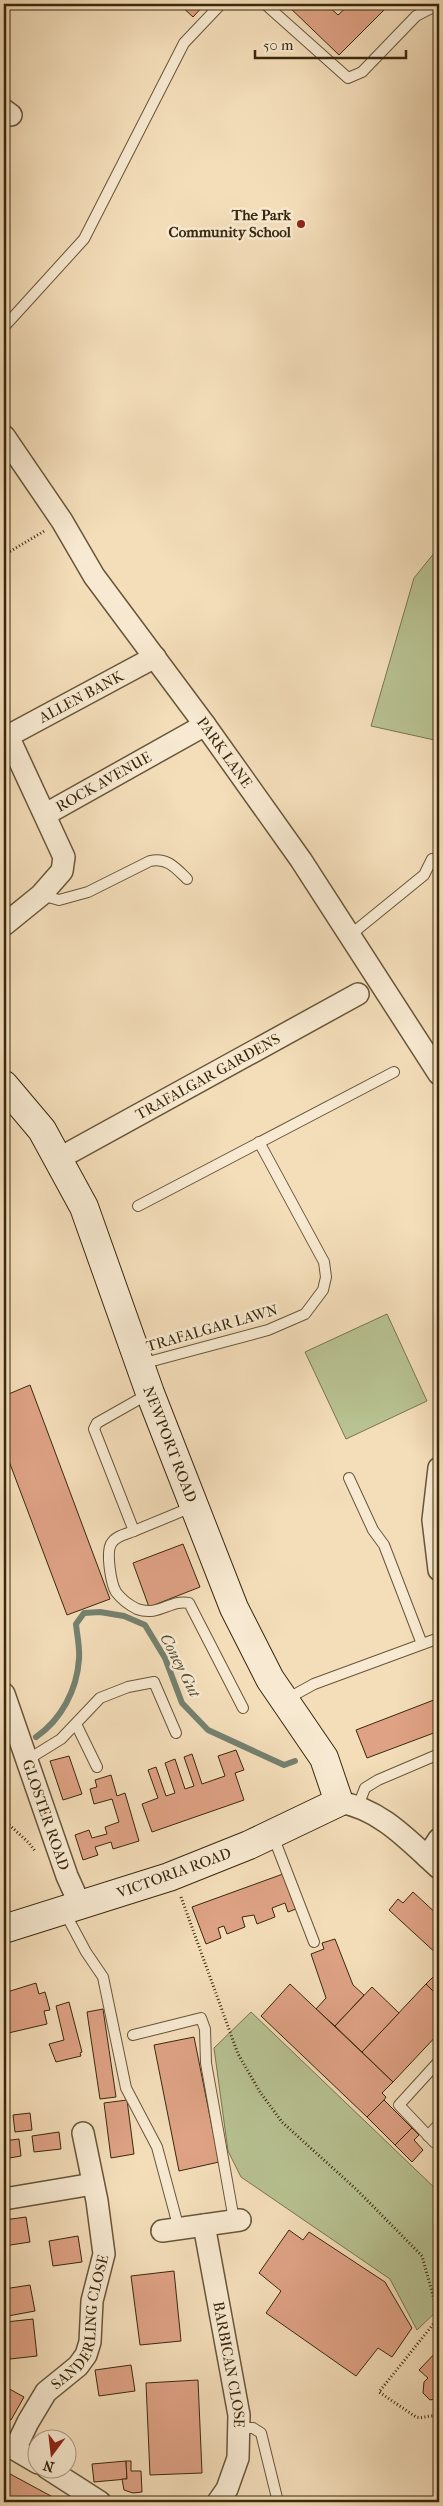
<svg xmlns="http://www.w3.org/2000/svg" width="443" height="2506" font-family="'IM FELL French Canon',serif">
  <style>
    .green { fill: #b8c292; stroke: #787550 }
    .lines { fill: none; stroke-linecap: round; stroke-linejoin: round }
    .stream { stroke: #748170; stroke-width: 6 }
    .building { fill: #dfa285; stroke: #39280d }
    .lane-casing { stroke: #685638; stroke-width: 12 }
    .street-casing { stroke: #685638; stroke-width: 24 }
    .secondary-casing { stroke: #39280d; stroke-width: 30 }
    .path { stroke: #39280d; stroke-width: 3; stroke-dasharray: 1 2.5; stroke-linecap: butt }
    .lane { stroke: #f8ead2; stroke-width: 10 }
    .street { stroke: #f8ead2; stroke-width: 21 }
    .secondary { stroke: #f8ead2; stroke-width: 28 }
    .poi-dot { fill: #8f2418; stroke: #f8ead2; stroke-width: 2 }
    .labels { text-anchor: middle; stroke-width: 5; stroke-linejoin: round; paint-order: stroke }
    .poi-label { font-size: 15px; font-weight: bold; fill: #39280d; stroke: #f8ead2; text-anchor: end }
    .street-label { font-size: 15px; fill: #39280d; stroke: #f8ead2 }
    .water-label { font-size: 16px; font-style: italic; fill: #524d36; stroke: #f8ead2 }
  </style>
  <rect width="100%" height="100%" fill="#f4deba"/>
  <filter id="stains"><feTurbulence type="fractalNoise" baseFrequency=".004" numOctaves="4"/><feColorMatrix values="0 0 0 0 .2 0 0 0 0 .09 0 0 0 0 .02 0 0 0 .5 -.17"/></filter>
  <radialGradient id="worn" r=".72"><stop offset=".6" stop-color="#630" stop-opacity="0"/><stop offset="1" stop-color="#630" stop-opacity=".3"/></radialGradient>
  <g class="green">
    <polygon points="439,547 439,741 371,726 414,578"/>
    <polygon points="387,1314 427,1401 346,1439 305,1352"/>
    <polygon points="251,2012 439,2192 439,2309 417,2330 390,2279 241,2177 228,2151 214,2048"/>
  </g>
  <g class="lines">
    <g class="stream">
      <path d="M36 1737C61 1720 77 1690 79 1659 80 1648 77 1635 76 1624L84 1613 100 1612 124 1616 145 1625 165 1658 182 1703 208 1730 284 1765 295 1761"/>
      <polyline points="4,1750 5,1749"/>
    </g>
  </g>
  <g class="building">
    <polygon points="179,4 205,4 193,17"/>
    <polygon points="286,4 326,4 338,15 350,4 390,4 339,55"/>
    <polygon points="30,1385 110,1599 67,1615 4,1448 4,1396"/>
    <polygon points="183,1544 200,1587 149,1607 133,1563"/>
    <polygon points="439,1698 439,1731 367,1758 356,1730"/>
    <polygon points="236,1750 244,1770 235,1773 244,1800 152,1832 142,1804 158,1798 148,1770 156,1767 166,1796 175,1793 165,1763 175,1759 185,1789 194,1786 184,1757 192,1754 202,1784 225,1776 218,1756"/>
    <polygon points="69,1756 82,1794 63,1800 50,1761"/>
    <polygon points="111,1775 117,1796 125,1793 139,1841 113,1849 111,1842 95,1847 98,1855 83,1860 75,1835 89,1830 92,1838 107,1834 105,1827 119,1822 112,1799 94,1804 90,1789 97,1787 95,1780"/>
    <polygon points="283,1874 296,1909 288,1912 285,1903 272,1908 275,1917 257,1924 254,1915 242,1917 245,1927 227,1934 224,1926 218,1928 221,1938 206,1944 192,1907"/>
    <polygon points="413,1892 439,1916 439,1956 389,1910 398,1899 403,1903"/>
    <polygon points="335,1939 353,1985 364,1995 335,2026 316,2009 326,1998 311,1954 324,1949 322,1943"/>
    <polygon points="439,1971 439,1997 426,1984"/>
    <polygon points="36,1983 39,1994 45,1992 50,2010 44,2011 47,2024 4,2034 4,1993"/>
    <polygon points="290,1984 393,2082 382,2093 386,2097 384,2100 367,2117 261,2016"/>
    <polygon points="426,1984 439,1997 439,2033 393,2082 362,2052"/>
    <polygon points="372,1987 399,2013 362,2052 335,2026"/>
    <polygon points="69,2002 82,2052 80,2053 81,2056 56,2062 49,2044 64,2040 56,2006"/>
    <polygon points="103,2009 116,2097 100,2099 87,2012"/>
    <polygon points="194,2037 219,2162 179,2171 154,2045"/>
    <polygon points="127,2100 134,2154 111,2158 104,2103"/>
    <polygon points="384,2100 412,2128 395,2145 367,2117"/>
    <polygon points="30,2113 32,2130 15,2132 13,2115"/>
    <polygon points="412,2128 419,2135 414,2140 423,2150 412,2162 395,2145"/>
    <polygon points="59,2132 61,2149 34,2152 32,2136"/>
    <polygon points="19,2139 21,2156 4,2159 4,2141"/>
    <polygon points="26,2217 30,2242 4,2246 4,2220"/>
    <polygon points="289,2230 303,2240 309,2232 385,2282 412,2328 392,2357 378,2348 356,2376 266,2313 281,2291 259,2273"/>
    <polygon points="78,2236 82,2262 53,2266 49,2241"/>
    <polygon points="174,2271 181,2341 140,2345 131,2276"/>
    <polygon points="30,2285 35,2311 8,2316 4,2289"/>
    <polygon points="33,2319 37,2356 10,2359 6,2322"/>
    <polygon points="439,2349 439,2398 430,2400 423,2393 424,2382 428,2378 419,2370"/>
    <polygon points="131,2365 135,2391 99,2396 95,2370"/>
    <polygon points="198,2380 202,2473 150,2475 146,2383"/>
    <polygon points="4,2386 24,2397 11,2420 4,2416"/>
    <polygon points="126,2461 127,2479 94,2482 92,2464"/>
    <polygon points="126,2461 131,2461 131,2471 141,2471 142,2492 133,2493 124,2490 122,2479 127,2479"/>
    <polygon points="4,2471 12,2475 62,2502 10,2502 4,2499"/>
  </g>
  <g class="lines">
    <defs>
      <g id="lane">
        <polyline points="265,4 348,78 362,72 416,16 439,4"/>
        <polyline points="4,327 84,239 184,43 221,4"/>
        <path d="M41 895 59 900 88 892 150 861C167 857 176 868 187 879"/>
        <polyline points="349,936 424,875 432,859"/>
        <polyline points="138,1206 394,1072"/>
        <polyline points="141,1364 268,1330 305,1314 323,1290 326,1277 324,1262 259,1142"/>
        <polyline points="150,1393 97,1423 94,1429 134,1531 192,1507"/>
        <polyline points="349,1478 373,1530 384,1545 422,1644"/>
        <path d="M134 1531C126 1534 115 1536 111 1544 106 1553 111 1584 116 1592 122 1600 129 1605 137 1609 159 1617 170 1599 189 1603L243 1708"/>
        <polyline points="285,1700 314,1684 439,1638"/>
        <polyline points="76,1724 97,1767"/>
        <polyline points="27,1760 61,1739 100,1698 128,1687 154,1682 176,1733"/>
        <polyline points="358,1806 365,1788 378,1780 439,1754"/>
        <polyline points="273,1836 314,1942"/>
        <polyline points="64,1911 86,1952 103,1977 126,2088 157,2147 179,2229"/>
        <polyline points="133,2035 201,2018 205,2029 206,2063 234,2220"/>
        <polyline points="439,2061 399,2105 434,2142 439,2143"/>
        <polyline points="428,2136 439,2124"/>
        <polyline points="239,2428 253,2428 261,2433 278,2502"/>
      </g>
      <g id="street">
        <polyline points="4,110 11,115"/>
        <path id="s1" d="M4 436 62 521 94 576 205 725 301 860 439 1074"/>
        <path id="s2" d="M46 814 205 725"/>
        <path id="s3" d="M4 925 41 895 62 871 64 857 8 736 155 657"/>
        <path id="s4" d="M58 1159 358 994"/>
        <polyline points="439,1468 433,1520 439,1570"/>
        <path id="s5" d="M4 1694 67 1876 80 1905"/>
        <path d="M339 1802C381 1809 409 1841 439 1868"/>
        <polyline points="427,1857 439,1839"/>
        <polyline points="4,2199 93,2184"/>
        <path id="s6" d="M204 2225 239 2415 238 2458 227 2489 218 2502"/>
        <polyline points="162,2231 240,2220"/>
        <polyline points="4,2443 38,2463"/>
        <path id="s7" d="M15 2449 28 2422 46 2392 78 2366 86 2355 90 2342 92 2301 104 2254 97 2201 83 2133"/>
        <polyline points="47,2468 100,2502"/>
      </g>
      <g id="secondary">
        <path id="s8" d="M4 1085 42 1130 84 1207 150 1393 234 1608 270 1679 324 1758 339 1802 249 1845 169 1877 4 1929"/>
      </g>
    </defs>
    <use href="#lane" class="lane-casing"/>
    <use href="#street" class="street-casing"/>
    <use href="#secondary" class="secondary-casing"/>
    <g class="path">
      <polyline points="4,555 46,530"/>
      <polyline points="4,1820 29,1843 35,1851"/>
      <path d="M181 1897 238 2054 260 2092 282 2122 357 2190 422 2256 439 2317 379 2392 416 2417C424 2419 430 2414 439 2417"/>
    </g>
    <use href="#lane" class="lane"/>
    <use href="#street" class="street"/>
    <use href="#secondary" class="secondary"/>
  </g>
  <circle class="poi-dot" cx="301" cy="224" r="5"/>
  <g class="labels">
    <g class="poi-label">
      <text x="291" y="220">The Park<tspan x="291" dy="17">Community School</tspan></text>
    </g>
    <g class="street-label">
      <text dy="5" stroke="none"><textPath href="#s3" startOffset="310">ALLEN BANK</textPath></text>
      <text dy="5" stroke="none"><textPath href="#s1" startOffset="386">PARK LANE</textPath></text>
      <text dy="5" stroke="none"><textPath href="#s2" startOffset="66">ROCK AVENUE</textPath></text>
      <text dy="5" stroke="none"><textPath href="#s4" startOffset="171">TRAFALGAR GARDENS</textPath></text>
      <text transform="translate(212 1328) rotate(-16)" y="5">TRAFALGAR LAWN</text>
      <text dy="5" stroke="none"><textPath href="#s8" startOffset="399">NEWPORT ROAD</textPath></text>
      <text dy="5" stroke="none"><textPath href="#s5" startOffset="128">GLOSTER ROAD</textPath></text>
      <text transform="translate(174 1873) rotate(-20)" y="5">VICTORIA ROAD</text>
      <text dy="5" stroke="none"><textPath href="#s7" startOffset="148">SANDERLING CLOSE</textPath></text>
      <text dy="5" stroke="none"><textPath href="#s6" startOffset="142">BARBICAN CLOSE</textPath></text>
    </g>
    <g class="water-label">
      <text transform="translate(181 1665) rotate(63)" y="6">Coney Gut</text>
    </g>
  </g>
  <rect width="443" height="2506" fill="none" stroke="#f4deba" stroke-width="20"/>
  <rect x="5" y="5" width="433" height="2496" fill="none" stroke="#39280d" stroke-width="2.5"/>
  <rect x="10" y="10" width="423" height="2486" fill="none" stroke="#39280d"/>
  <g transform="translate(52 2454) rotate(195)"><circle r="24" fill="#f8ead2" stroke="#ac9c83"/>
  <path d="M0-4L9 19L0 12L-9 19Z" fill="#8f2418"/>
  <text y="-8" font-size="14" font-weight="bold" text-anchor="middle" fill="#39280d">N</text>
  </g>
  <path d="M255 50v8h151v-8" fill="none" stroke="#39280d" stroke-width="2.5"/>
  <text x="263" y="50" font-size="15" fill="#39280d" stroke="#f8ead2" stroke-width="4" paint-order="stroke">50 m</text>
  <rect width="100%" height="100%" filter="url(#stains)"/>
  <rect width="100%" height="100%" fill="url(#worn)"/>
</svg>
